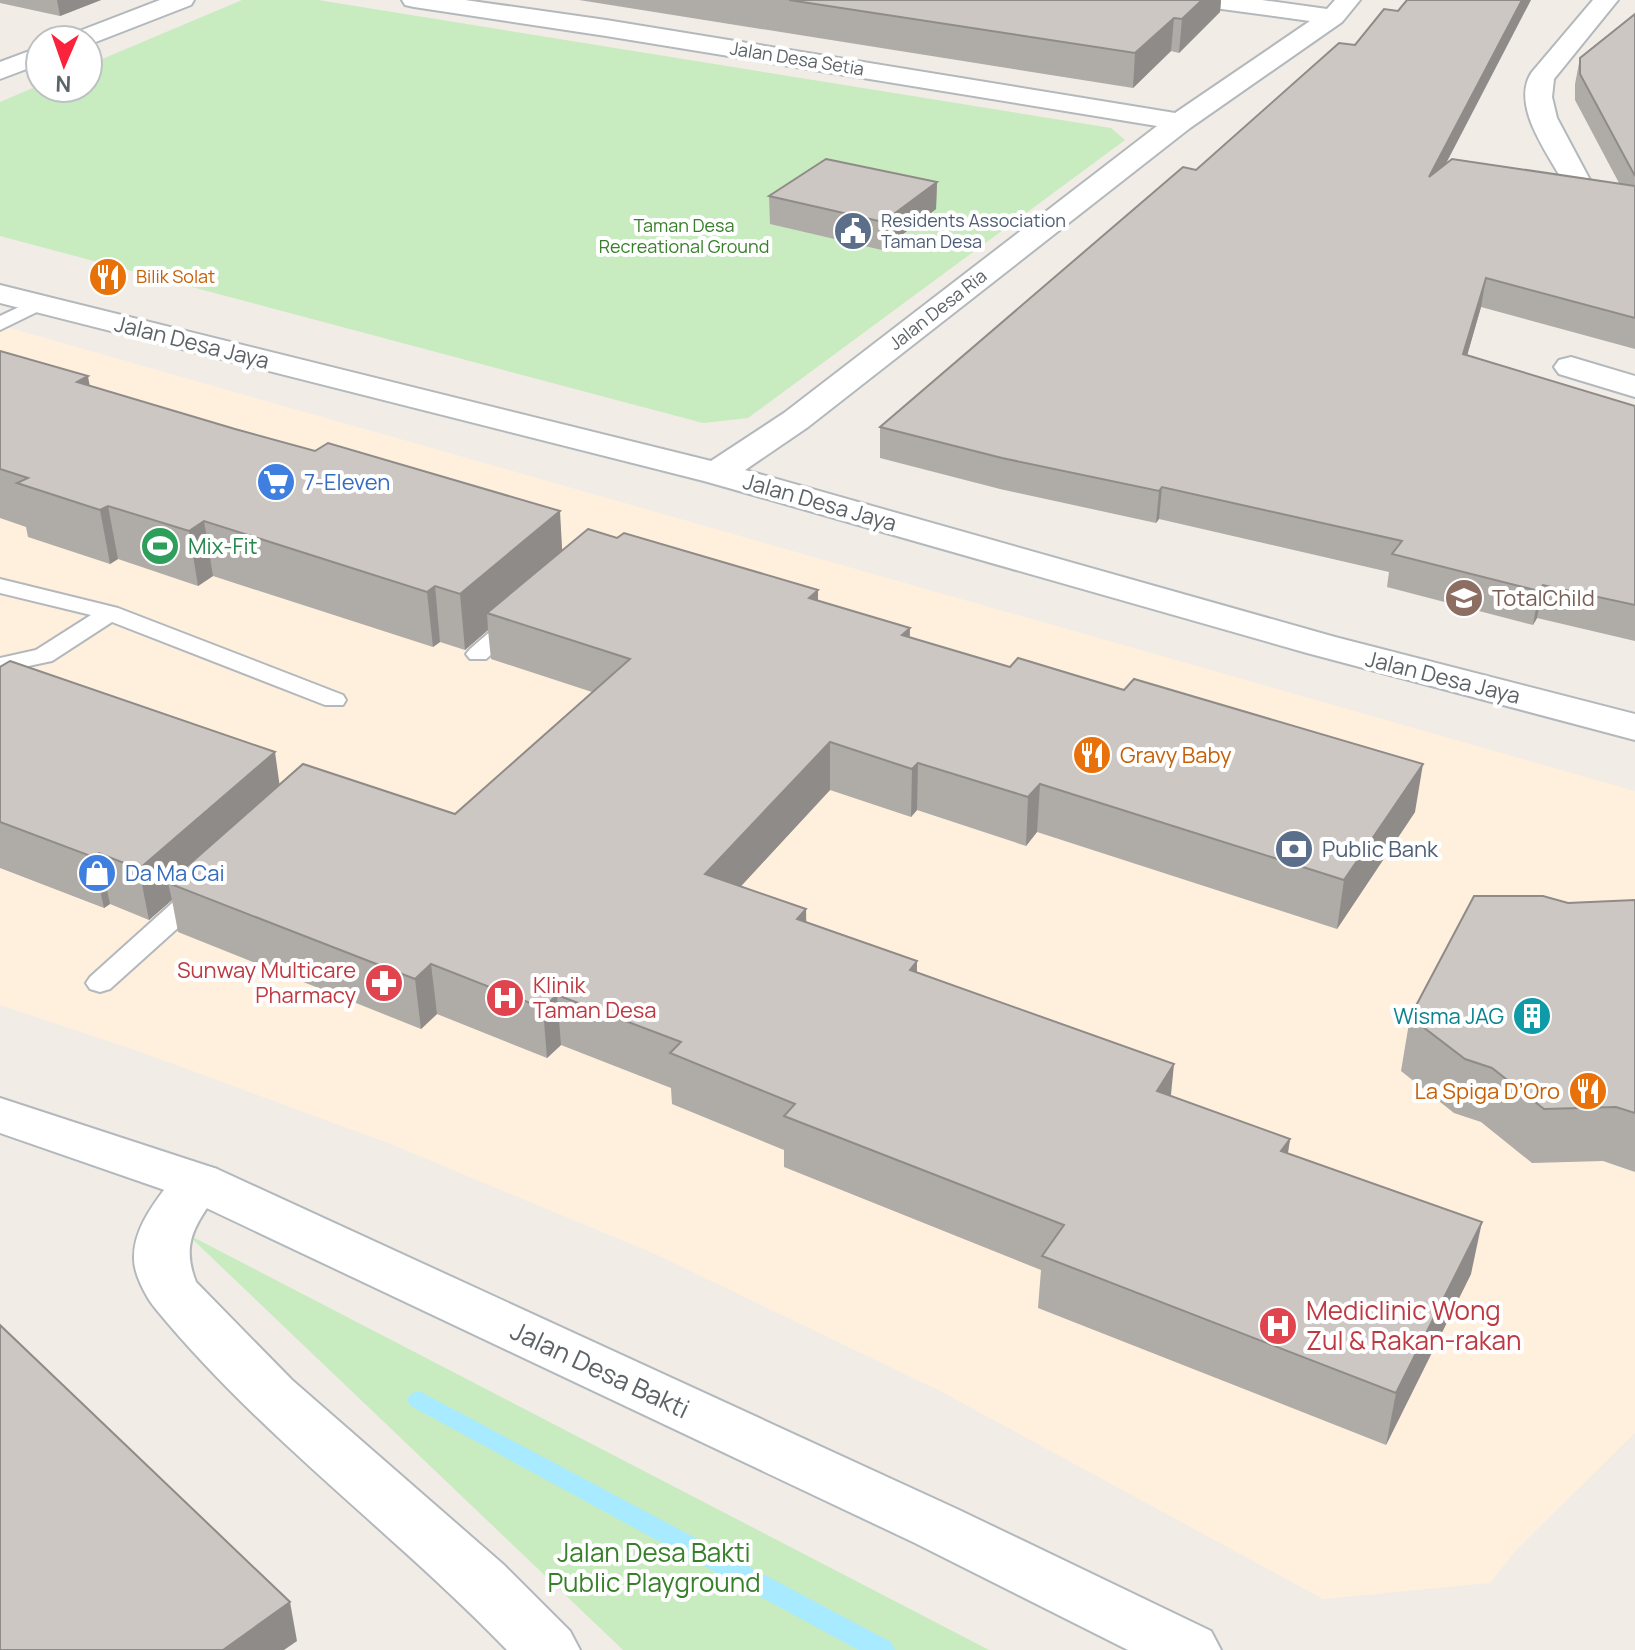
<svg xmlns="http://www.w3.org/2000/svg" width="1635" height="1650" font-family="Manrope,sans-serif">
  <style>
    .commercial { fill: #fff0dd }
    .green { fill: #c8ebc0 }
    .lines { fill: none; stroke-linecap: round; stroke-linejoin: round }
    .stream { fill: #a8eaff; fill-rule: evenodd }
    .lane-casing { stroke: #b3b8bc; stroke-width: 4 }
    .street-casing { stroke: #b3b8bc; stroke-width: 4 }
    .secondary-casing { stroke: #b2b8bc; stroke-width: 4 }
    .lane { fill: #fff; fill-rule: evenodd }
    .street { fill: #fff; fill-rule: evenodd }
    .secondary { fill: #fff; fill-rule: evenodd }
    .wall { fill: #afaba7 }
    .shaded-wall { fill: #8f8b88 }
    .building { fill: #ccc7c2; stroke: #8f8b88; stroke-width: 2 }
    .labels { text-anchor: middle; stroke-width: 8; stroke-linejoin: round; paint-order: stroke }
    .far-street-label { font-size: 18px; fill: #5d6468; stroke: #fff }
    .far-service-label { font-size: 18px; fill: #4e5e75; stroke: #fff; text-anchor: start }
    .far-park-label { font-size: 18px; fill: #37802a; stroke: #fff }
    .far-food-label { font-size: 18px; fill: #c56008; stroke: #fff; text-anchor: start }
    .street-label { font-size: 22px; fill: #5d6468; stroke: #fff }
    .shop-label { font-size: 22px; fill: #366cbe; stroke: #fff; text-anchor: start }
    .leisure-label { font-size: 22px; fill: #27864d; stroke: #fff; text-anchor: start }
    .education-label { font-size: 22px; fill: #785e54; stroke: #fff; text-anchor: start }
    .food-label { font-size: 22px; fill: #c56008; stroke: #fff; text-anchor: start }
    .service-label { font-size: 22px; fill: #4e5e75; stroke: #fff; text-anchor: start }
    .health-label { font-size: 22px; fill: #be3a42; stroke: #fff; text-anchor: end }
    .culture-label { font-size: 22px; fill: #0d838f; stroke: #fff; text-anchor: end }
    .near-health-label { font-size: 26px; fill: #be3a42; stroke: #fff; text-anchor: start }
    .near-street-label { font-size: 26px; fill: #5d6468; stroke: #fff }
    .near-park-label { font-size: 26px; fill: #37802a; stroke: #fff }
  </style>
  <rect width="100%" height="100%" fill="#f1ece6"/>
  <polygon class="commercial" points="0,325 1635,791 1635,1433 1517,1549 1490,1583 1323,1599 940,1391 655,1254 388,1143 138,1051 0,1005"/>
  <g class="green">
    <polygon points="242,0 318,0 1111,128 1125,140 748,418 703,423 0,236 0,102 40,85 40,88 88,88 88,65"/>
    <polygon points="187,1234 989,1650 623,1650"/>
  </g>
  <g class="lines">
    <polygon class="stream" points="419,1391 891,1642 895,1650 858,1650 411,1406 407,1400 411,1394"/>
    <defs>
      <g id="lane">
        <polygon points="36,299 43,301 45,305 43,309 0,330 0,316"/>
        <polygon points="0,579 118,608 343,695 346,700 343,705 325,705 112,622 52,661 0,672 0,658 36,650 91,615 0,593"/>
        <polygon points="515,615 523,617 527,622 523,627 486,659 470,659 466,654 470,649 507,617"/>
        <polygon points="200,885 210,887 213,893 210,899 110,989 100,992 90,989 86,983 90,977 190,887"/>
      </g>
      <g id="street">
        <polygon points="402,0 465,0 606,20 1175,113 1310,21 1207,7 1198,5 1195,0 1262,0 1327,9 1335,0 1360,0 1342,22 1190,128 808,427 745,470 1335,637 1635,714 1635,740 1307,653 704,481 0,303 0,285 711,461 784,413 1157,126 606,36 414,7 405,5"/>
        <path d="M1593 0H1618L1554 79 1552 97 1557 118 1590 180 1586 186 1576 189 1566 186 1562 180C1547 152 1510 104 1532 72Z"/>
        <polygon points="1571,357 1635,376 1635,397 1559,374 1554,367 1559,360"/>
        <path d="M198 1164 217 1169 224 1182C202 1219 178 1237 196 1282L292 1380 504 1565 570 1631 580 1650H507C394 1533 259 1435 155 1308 146 1297 134 1274 134 1259 133 1224 161 1196 179 1169Z"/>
      </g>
      <g id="secondary">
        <polygon points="160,0 194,0 191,5 88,45 88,40 65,40 69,35"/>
        <polygon points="40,47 40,64 0,79 0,62"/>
        <polygon points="0,1098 217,1169 957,1509 1211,1631 1221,1650 1128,1650 915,1543 179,1195 0,1133"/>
      </g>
    </defs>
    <use href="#lane" class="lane-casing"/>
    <use href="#street" class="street-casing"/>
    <use href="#secondary" class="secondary-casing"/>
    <use href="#lane" class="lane"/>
    <use href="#street" class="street"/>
    <use href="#secondary" class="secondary"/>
  </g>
  <g class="wall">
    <polygon points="0,0 101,0 60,16 0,3"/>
    <polygon points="579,0 1221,0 1220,12 1179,53 1171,51 1133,88"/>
    <polygon points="1635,14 1635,349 1481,307 1467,355 1635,406 1635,641 1537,618 1533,625 1387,587 1389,572 1159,519 1156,523 1000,489 880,458 880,427 1196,170 1355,45 1446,163 1619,183 1575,100 1575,84 1580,58"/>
    <polygon points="937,182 936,209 882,250 770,224 769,196"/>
    <polygon points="0,351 90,386 562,550 818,601 909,638 1415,812 1337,929 1037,832 1026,846 917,810 911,817 830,790 741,886 807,922 917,961 917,972 1171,1096 1290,1139 1288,1153 1471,1274 1386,1445 1038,1308 1041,1270 784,1167 784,1150 672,1104 671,1088 561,1045 547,1058 437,1014 421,1029 178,932 172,900 149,920 110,904 104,908 0,868 0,667 280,785 455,814 592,692 491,659 488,630 465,650 440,642 433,647 213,576 198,586 118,559 110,564 28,537 26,527 0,518"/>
    <polygon points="1635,900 1635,1172 1603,1161 1532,1163 1481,1122 1454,1113 1401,1071 1410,1017 1568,903"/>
  </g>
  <g class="shaded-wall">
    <polygon points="57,0 101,0 60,16"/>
    <polygon points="1202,0 1221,0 1220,12 1179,53 1182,19"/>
    <polygon points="1522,0 1531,0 1425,204 1429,177"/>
    <polygon points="1174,18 1171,51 1133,88 1135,53"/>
    <polygon points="937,182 936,209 882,250 883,222"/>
    <polygon points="1486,278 1481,307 1459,384 1463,354"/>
    <polygon points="88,376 97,427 77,382"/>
    <polygon points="1162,487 1159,519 1156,523 1159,491"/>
    <polygon points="108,506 118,559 110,564 100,510"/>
    <polygon points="560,511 563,565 487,613 488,630 465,650 460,594"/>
    <polygon points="204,521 213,576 198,586 189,531"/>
    <polygon points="1543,585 1537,618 1533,625 1539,591"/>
    <polygon points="435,586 440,642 433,647 427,592"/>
    <polygon points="818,590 818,636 809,598"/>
    <polygon points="910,628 909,674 902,635"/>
    <polygon points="830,742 830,790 707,923 705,874"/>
    <polygon points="275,752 282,802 168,883 172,900 149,920 139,869"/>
    <polygon points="918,763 917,810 911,817 912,769"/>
    <polygon points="1423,764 1415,812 1337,929 1344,880"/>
    <polygon points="1040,784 1037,832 1026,846 1028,797"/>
    <polygon points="99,853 110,904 104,908 93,857"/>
    <polygon points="806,909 807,958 797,919"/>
    <polygon points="917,961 916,1011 910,970"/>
    <polygon points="431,964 437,1014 421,1029 415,979"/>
    <polygon points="557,995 561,1045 547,1058 543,1008"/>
    <polygon points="1174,1064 1169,1115 1157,1091"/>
    <polygon points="1290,1139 1282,1190 1281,1151"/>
    <polygon points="1482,1222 1471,1274 1386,1445 1396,1393"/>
    <polygon points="290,1602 297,1641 284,1650 223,1650"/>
  </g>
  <g class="building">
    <polygon points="789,0 1202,0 1182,19 1174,18 1135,53"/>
    <polygon points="1407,0 1522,0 1429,177 1452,159 1635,186 1635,318 1486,278 1463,354 1635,406 1635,605 1543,585 1539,591 1392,554 1402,541 1162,487 1159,491 1002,458 880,427 1183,167 1196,170 1339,43 1355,45 1384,9 1398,11"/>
    <polygon points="1635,14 1635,176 1580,74 1580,58"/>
    <polygon points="826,159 937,182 883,222 769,196"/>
    <polygon points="0,351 88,376 77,382 235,429 315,451 328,443 560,511 460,594 435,586 427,592 204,521 189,531 108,506 100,510 17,483 28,478 0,469"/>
    <polygon points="588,529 617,538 624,533 818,590 809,598 910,628 902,635 1010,667 1018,658 1124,690 1134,679 1423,764 1344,880 1040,784 1028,797 918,763 912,769 830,742 705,874 806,909 797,919 917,961 910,970 1174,1064 1157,1091 1290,1139 1281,1151 1482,1222 1396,1393 1042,1256 1064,1225 784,1116 795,1104 670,1053 681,1042 557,995 543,1008 431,964 415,979 168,883 303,764 455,814 630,659 487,613"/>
    <polygon points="10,661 275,752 139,869 99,853 93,857 0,822 0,667"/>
    <polygon points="1474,896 1543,896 1568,903 1635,900 1635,1113 1616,1107 1544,1109 1492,1068 1465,1059 1410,1017"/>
    <polygon points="0,1325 290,1602 223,1650 0,1650"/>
  </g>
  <defs>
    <symbol id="civic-disc" viewBox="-11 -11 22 22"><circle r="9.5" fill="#5c6f8a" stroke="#fff"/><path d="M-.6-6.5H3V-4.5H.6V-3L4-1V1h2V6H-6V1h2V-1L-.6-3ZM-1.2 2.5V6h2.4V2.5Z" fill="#fff"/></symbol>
    <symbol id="restaurant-disc" viewBox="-11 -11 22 22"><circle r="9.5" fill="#e8710a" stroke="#fff"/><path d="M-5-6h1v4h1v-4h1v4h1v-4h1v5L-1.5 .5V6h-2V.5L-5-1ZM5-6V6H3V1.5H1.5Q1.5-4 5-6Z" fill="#fff"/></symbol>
    <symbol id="supermarket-disc" viewBox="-11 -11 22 22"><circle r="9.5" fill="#3f7fe0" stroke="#fff"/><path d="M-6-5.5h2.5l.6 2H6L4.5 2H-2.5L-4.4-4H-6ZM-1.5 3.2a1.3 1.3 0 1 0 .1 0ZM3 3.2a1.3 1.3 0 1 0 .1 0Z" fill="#fff"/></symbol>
    <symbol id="stadium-disc" viewBox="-11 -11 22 22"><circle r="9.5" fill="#2e9e5b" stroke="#fff"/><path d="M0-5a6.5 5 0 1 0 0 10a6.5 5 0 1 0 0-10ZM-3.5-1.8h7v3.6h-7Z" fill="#fff"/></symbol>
    <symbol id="school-disc" viewBox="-11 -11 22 22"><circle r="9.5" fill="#8d6e63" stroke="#fff"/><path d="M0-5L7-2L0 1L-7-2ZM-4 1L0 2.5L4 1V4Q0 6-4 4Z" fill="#fff"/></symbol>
    <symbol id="bank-disc" viewBox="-11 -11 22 22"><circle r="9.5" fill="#5c6f8a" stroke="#fff"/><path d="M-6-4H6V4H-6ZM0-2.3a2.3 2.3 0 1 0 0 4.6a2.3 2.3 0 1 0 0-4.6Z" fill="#fff"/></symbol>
    <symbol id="shop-disc" viewBox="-11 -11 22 22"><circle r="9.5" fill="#3f7fe0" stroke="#fff"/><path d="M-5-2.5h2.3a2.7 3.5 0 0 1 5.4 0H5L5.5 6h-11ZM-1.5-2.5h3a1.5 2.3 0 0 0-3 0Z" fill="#fff"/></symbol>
    <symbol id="pharmacy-disc" viewBox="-11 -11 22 22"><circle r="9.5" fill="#e0444e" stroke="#fff"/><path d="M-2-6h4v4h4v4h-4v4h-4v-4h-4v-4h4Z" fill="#fff"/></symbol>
    <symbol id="hospital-disc" viewBox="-11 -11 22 22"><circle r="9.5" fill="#e0444e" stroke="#fff"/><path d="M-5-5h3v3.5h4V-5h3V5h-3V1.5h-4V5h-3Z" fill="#fff"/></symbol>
    <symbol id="building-disc" viewBox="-11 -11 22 22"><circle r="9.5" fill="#0f9aa8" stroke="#fff"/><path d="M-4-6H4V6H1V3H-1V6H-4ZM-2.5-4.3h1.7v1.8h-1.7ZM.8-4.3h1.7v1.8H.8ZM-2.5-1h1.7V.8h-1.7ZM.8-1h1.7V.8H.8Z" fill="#fff"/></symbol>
  </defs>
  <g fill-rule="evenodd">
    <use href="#civic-disc" x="831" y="209" width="44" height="44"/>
    <use href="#restaurant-disc" x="86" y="255" width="44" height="44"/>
    <use href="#supermarket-disc" x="254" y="460" width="44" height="44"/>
    <use href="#stadium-disc" x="138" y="524" width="44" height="44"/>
    <use href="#school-disc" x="1442" y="576" width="44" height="44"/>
    <use href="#restaurant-disc" x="1070" y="733" width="44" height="44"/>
    <use href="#bank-disc" x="1272" y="827" width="44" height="44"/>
    <use href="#shop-disc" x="75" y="851" width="44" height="44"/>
    <use href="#pharmacy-disc" x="362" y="961" width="44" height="44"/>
    <use href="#hospital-disc" x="483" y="976" width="44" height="44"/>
    <use href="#building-disc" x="1510" y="994" width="44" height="44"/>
    <use href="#restaurant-disc" x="1566" y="1069" width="44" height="44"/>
    <use href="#hospital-disc" x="1256" y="1304" width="44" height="44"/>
  </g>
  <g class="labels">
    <g class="far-street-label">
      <text transform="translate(797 59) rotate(9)" y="6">Jalan Desa Setia</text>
      <text transform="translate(938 310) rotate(-38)" y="6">Jalan Desa Ria</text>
    </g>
    <g class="far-service-label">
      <text x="881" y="227">Residents Association<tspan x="881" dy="21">Taman Desa</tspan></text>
    </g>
    <g class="far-park-label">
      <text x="684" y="232">Taman Desa<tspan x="684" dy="21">Recreational Ground</tspan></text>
    </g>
    <g class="far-food-label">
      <text x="136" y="283">Bilik Solat</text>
    </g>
    <g class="street-label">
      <text transform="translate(192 342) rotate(14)" y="8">Jalan Desa Jaya</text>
      <text transform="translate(820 502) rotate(16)" y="8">Jalan Desa Jaya</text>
      <text transform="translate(1443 677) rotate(14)" y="8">Jalan Desa Jaya</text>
    </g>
    <g class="shop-label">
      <text x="304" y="490">7-Eleven</text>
      <text x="125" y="881">Da Ma Cai</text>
    </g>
    <g class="leisure-label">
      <text x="188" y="554">Mix-Fit</text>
    </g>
    <g class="education-label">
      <text x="1492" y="606">TotalChild</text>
    </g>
    <g class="food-label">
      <text x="1120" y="763">Gravy Baby</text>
      <text x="1560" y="1099" text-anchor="end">La Spiga D’Oro</text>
    </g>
    <g class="service-label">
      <text x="1322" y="857">Public Bank</text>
    </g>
    <g class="health-label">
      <text x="356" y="978">Sunway Multicare<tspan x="356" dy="25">Pharmacy</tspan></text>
      <text x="533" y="993" text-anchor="start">Klinik<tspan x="533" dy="25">Taman Desa</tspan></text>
    </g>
    <g class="culture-label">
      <text x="1504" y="1024">Wisma JAG</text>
    </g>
    <g class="near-health-label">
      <text x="1306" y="1320">Mediclinic Wong<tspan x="1306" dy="30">Zul &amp; Rakan-rakan</tspan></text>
    </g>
    <g class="near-street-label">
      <text transform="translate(600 1370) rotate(25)" y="9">Jalan Desa Bakti</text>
    </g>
    <g class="near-park-label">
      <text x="654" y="1562">Jalan Desa Bakti<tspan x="654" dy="30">Public Playground</tspan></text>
    </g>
  </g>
  <g transform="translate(64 64) rotate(182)"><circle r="38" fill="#ffffff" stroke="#bec1c3" stroke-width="2"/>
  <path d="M0-6L14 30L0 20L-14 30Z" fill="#fb223b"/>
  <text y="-12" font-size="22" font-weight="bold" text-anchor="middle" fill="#5d6468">N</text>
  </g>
</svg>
